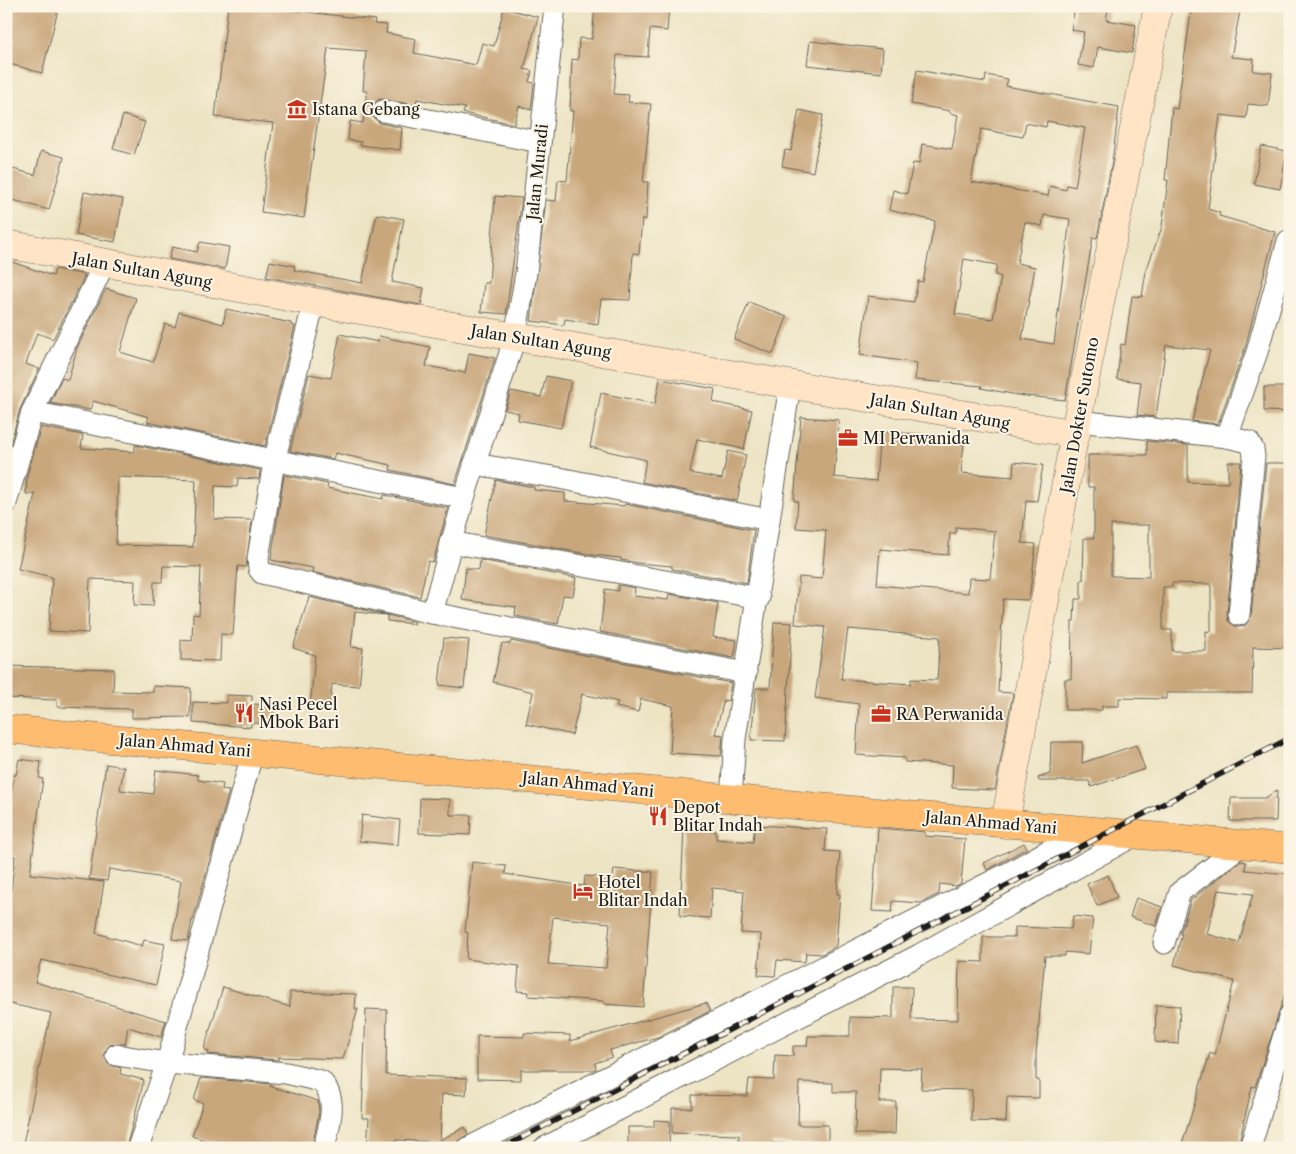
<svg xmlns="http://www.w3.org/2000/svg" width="1296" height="1154" font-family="'Libre Caslon Text',serif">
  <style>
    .building { fill: #c9a77d; fill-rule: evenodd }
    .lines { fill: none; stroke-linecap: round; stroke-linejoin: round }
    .street-casing { stroke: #656257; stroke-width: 23 }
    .secondary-casing { stroke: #656257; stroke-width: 29 }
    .primary-casing { stroke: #656257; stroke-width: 29 }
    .street { stroke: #fff; stroke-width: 21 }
    .secondary { stroke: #ffe4c6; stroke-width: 28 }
    .primary { stroke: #febc70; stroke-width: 28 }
    .rail-casing { stroke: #1c1c1c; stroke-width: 5.5 }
    .rail { stroke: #fcf5e5; stroke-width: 4; stroke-dasharray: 11; stroke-linecap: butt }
    .labels { text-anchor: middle; stroke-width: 4; stroke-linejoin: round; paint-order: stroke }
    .poi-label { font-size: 16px; fill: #1c1c1c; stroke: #fcf5e5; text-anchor: start }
    .street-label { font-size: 16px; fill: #1c1c1c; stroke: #fcf5e5 }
  </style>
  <rect width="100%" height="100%" fill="#fcf5e5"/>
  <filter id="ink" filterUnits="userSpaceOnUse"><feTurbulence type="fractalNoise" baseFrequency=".02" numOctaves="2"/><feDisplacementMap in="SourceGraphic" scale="10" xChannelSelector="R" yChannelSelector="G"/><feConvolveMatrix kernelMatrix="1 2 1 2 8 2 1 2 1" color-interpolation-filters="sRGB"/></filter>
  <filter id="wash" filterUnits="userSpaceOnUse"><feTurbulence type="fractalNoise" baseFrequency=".0096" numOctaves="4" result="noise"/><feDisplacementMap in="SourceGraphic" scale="20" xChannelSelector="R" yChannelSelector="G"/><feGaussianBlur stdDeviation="1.12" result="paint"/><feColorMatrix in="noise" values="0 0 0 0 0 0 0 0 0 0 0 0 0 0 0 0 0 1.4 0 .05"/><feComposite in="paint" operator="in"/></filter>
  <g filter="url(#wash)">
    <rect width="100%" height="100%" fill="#ede4c4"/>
    <g id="blocks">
      <g class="building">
        <polygon points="6,6 59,6 42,73 6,63"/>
        <polygon points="228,6 263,7 375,20 374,24 387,25 386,33 416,39 414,53 476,65 482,43 494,46 504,8 538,17 524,69 532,71 529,82 534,83 531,110 519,106 514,124 463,113 465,108 417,99 416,105 379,99 371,108 371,115 380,123 402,128 400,150 360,145 361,142 348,140 350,121 363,123 367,91 363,91 366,51 328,48 304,218 261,212 273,123 215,117"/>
        <polygon points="595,6 651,8 651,6 669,6 667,31 650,29 648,57 617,55 614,94 629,95 628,102 651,104 643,182 648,182 646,220 642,219 639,254 633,253 630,300 601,299 598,324 565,319 564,325 531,321 546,200 556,201 558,180 567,181 573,111 570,111 572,59 578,60 579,38 592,39"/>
        <polygon points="1075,6 1108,9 1106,20 1136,25 1132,53 1098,47 1094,68 1078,65 1084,32 1071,30"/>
        <polygon points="1192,6 1241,6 1231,57 1254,59 1253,71 1272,73 1268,106 1248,104 1246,118 1220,115 1208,209 1220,213 1219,216 1275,232 1245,348 1218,424 1192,421 1210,350 1166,345 1156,417 1137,415 1141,382 1117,379 1121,344 1125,345 1132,296 1142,297 1146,271 1162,227 1168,180 1165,180 1172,108 1177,109"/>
        <polygon points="810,41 883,49 881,73 807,65"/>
        <path d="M917 70 985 82 986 75 1008 79 1006 86 1119 107 1112 162 1097 238 1093 237 1065 400 1017 395 981 388 982 386 915 380 917 363 860 355 868 296 914 302 918 281 923 282 935 221 889 210 893 190 907 194 913 163 919 164 922 144 952 149 958 115 950 113V111L911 104ZM1047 121 1085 128 1075 187 1067 185 1066 190 1050 186 1048 196 971 182 981 129 1023 137 1026 123 1046 127ZM1044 215 1070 219 1054 344 1022 339 1035 267 1017 263 1025 222 1042 226ZM964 259 997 265 995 275 1001 277 993 319 955 314Z"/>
        <polygon points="799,110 823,115 813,172 782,166 785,150 791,151"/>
        <polygon points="123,115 145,122 134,155 113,149"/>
        <polygon points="1261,146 1287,151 1280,189 1254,184"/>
        <polygon points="41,151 64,157 49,210 6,198 6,167 35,175"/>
        <polygon points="84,192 123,199 115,242 76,235"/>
        <polygon points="495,196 522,198 506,314 481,312 484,283 489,283"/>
        <polygon points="377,214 404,219 392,282 424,288 421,305 266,277 270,261 295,266 294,270 362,283"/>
        <polygon points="200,242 229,247 225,269 169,259 172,247 197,252"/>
        <polygon points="6,260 53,276 55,269 85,275 53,339 37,333 26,364 39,369 20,409 8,452"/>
        <polygon points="106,289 136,298 120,352 153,362 165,324 175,327 179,312 223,324 226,309 291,323 291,325 295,326 265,446 147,422 149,417 93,401 90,410 50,403 62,378 68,380 77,348"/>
        <polygon points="749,302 787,317 773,354 734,339"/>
        <polygon points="340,334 378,342 379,336 430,347 426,366 465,373 469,353 495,358 455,484 390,470 391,465 335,453 333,459 290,451 309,374 331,378"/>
        <polygon points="546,376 571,381 561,428 518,420 519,413 505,410 511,391 541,397"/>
        <polygon points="660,379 715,389 713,402 752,410 744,449 697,439 690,473 722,479 728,451 746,455 737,501 642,482 646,460 590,447 601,393 655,404"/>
        <polygon points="1264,387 1290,387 1290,412 1264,411"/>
        <path d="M801 417 839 420 834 477 876 481 880 432 938 435 937 441 964 444 961 473 1013 477 1014 462 1043 465 1037 501 1026 500 1022 543 1036 544 1029 600 1003 599 998 692 1013 693 995 790 952 788 953 765 905 762V758L856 755 859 704 815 698 825 627 795 624 799 577 822 579 826 530 796 528 798 501H794ZM956 527 995 531 990 579 969 578 968 593 877 585 880 549 948 555 950 533H956ZM848 629 940 637 937 680 911 679V684L841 679Z"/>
        <path d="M41 427 83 435 81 448 135 452V445L260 470 259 479 238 478 237 487 215 486 214 519 252 520 246 567 238 566 233 635 221 634 220 661 181 660V640L192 641 193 614 199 615 201 567 163 566 162 582H154L153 606 134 605 135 581 90 579 88 633 49 631 52 577 18 569 35 494H26L27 476ZM118 477 196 480 193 547 116 545Z"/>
        <path d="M1147 441 1188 445V482L1228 483V462H1241L1227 614 1228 621 1237 627 1245 626 1251 616 1266 463H1289L1290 648 1253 647 1252 693H1166V699L1119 698V706H1102V710H1065V679H1071L1072 621H1074L1075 599H1081V580H1083L1084 538H1094V487H1088V455H1147ZM1111 525H1149V577L1111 576ZM1172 583 1211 584V632L1206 631V651H1172V630H1163V587H1172Z"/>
        <polygon points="284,475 328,484 327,488 383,499 384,495 448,508 433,562 428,561 420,597 312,572 313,568 271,560"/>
        <polygon points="496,480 534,487 534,490 565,493 565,501 624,506 625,504 754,530 747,583 672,569 672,566 638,563 621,560 621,558 593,555 484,535"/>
        <polygon points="480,560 576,578 573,596 563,595 558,624 515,616 516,607 462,600 466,568 479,570"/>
        <polygon points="618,585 635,588 634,596 668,600 669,594 718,603 713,637 737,640 734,658 600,632 605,589 618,591"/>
        <polygon points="309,597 387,615 355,612 351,647 363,648 359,686 332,684 330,710 310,708 315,655 293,648"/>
        <polygon points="387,615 415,622 415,624 387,621"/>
        <polygon points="774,622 792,623 785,741 751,740 756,688 770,688"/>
        <polygon points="444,638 469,640 464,688 439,685"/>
        <polygon points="511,641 731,683 728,701 724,700 715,734 723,735 721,756 670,753 673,706 641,699 638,712 616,707 618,702 582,694 572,735 526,724 533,692 493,682 502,643 510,644"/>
        <polygon points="7,666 114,669 113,691 153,692 153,686 191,688 190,717 132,718 132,709 57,707 57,700 6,698"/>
        <polygon points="227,695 252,696 252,704 280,705 279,724 251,723 251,727 193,723 193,702 227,703"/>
        <polygon points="1051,742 1083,742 1082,763 1136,745 1145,769 1091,787 1089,781 1039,781 1038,778 1050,774"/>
        <polygon points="19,759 41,762 39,778 43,779 30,874 104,882 96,933 142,946 144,940 165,944 156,985 41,960 35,982 166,1021 161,1037 128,1027 125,1044 111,1044 104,1053 108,1064 121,1068 120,1074 144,1080 126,1148 22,1148 51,1013 6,1003 6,933 15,856 6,855 6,829 14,775 16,775"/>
        <polygon points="106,764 124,767 120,790 153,794 156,770 198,775 198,780 223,784 222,790 229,791 193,920 192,920 188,941 172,939 181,881 109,869 107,881 89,879"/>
        <polygon points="1277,790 1276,821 1230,821 1231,798 1265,798"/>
        <polygon points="420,798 450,799 450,815 471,815 470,835 419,833"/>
        <polygon points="362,815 400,820 398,845 359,841"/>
        <polygon points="755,825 827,829 825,851 840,852 837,894 840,894 836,946 822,954 806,953 805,962 777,960 775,976 758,975 761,934 741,933 744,891 712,888 710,918 680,916 684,828 716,831 716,839 753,842"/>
        <polygon points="878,828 925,832 925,836 965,839 961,883 956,886 940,884 939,894 921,903 893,901 892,912 872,911"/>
        <polygon points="1024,843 1027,848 987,870 984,863"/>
        <path d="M1241 861 1246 862 1245 870 1290 874V978L1255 1087 1252 1086 1238 1148H1181L1210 1053 1215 1055 1234 981 1174 965 1182 934H1180L1191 900ZM1218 890 1253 894 1239 943 1207 934Z"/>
        <path d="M472 862 506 866 505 874 584 886 585 876 613 878 614 869 653 872 643 1007 604 1004V1001L528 996 529 992 517 991 519 966 466 959 468 933 465 932ZM553 917 610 923 606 968 548 964Z"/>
        <polygon points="1108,875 1117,897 1097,906 1087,884"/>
        <polygon points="1136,898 1162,907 1156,926 1130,917"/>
        <polygon points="1073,916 1093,918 1089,954 1065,952 1065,956 1045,956 1036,1054 1036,1080 1039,1080 1039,1098 1007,1097 1006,1122 971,1121 972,1090 921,1089 922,1069 880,1068 879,1102 896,1102 895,1134 855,1134 856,1092 833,1092 833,1083 799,1082 798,1125 828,1125 828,1145 772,1143 772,1148 739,1148 739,1135 672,1133 672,1108 692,1108 692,1095 747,1096 749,1079 774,1080 775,1055 793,1056 793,1046 807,1046 808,1036 850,1036 850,1017 893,1018 893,987 912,987 911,1019 958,1020 959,961 983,962 983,937 1015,937 1015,927 1071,929"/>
        <polygon points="223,987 290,1007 290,992 356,994 355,1009 358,1009 343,1059 279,1057 278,1060 208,1054 209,1051 204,1049"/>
        <polygon points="706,1003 710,1011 658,1037 610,1050 612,1057 595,1063 596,1069 593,1070 521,1070 521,1080 477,1079 477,1036 524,1037 524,1033 543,1034 570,1035 570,1041"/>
        <polygon points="1156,1005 1180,1006 1178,1044 1155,1042"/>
        <polygon points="366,1009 387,1010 386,1075 467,1078 466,1095 442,1094 440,1140 465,1127 468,1134 458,1141 456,1148 424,1148 436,1142 396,1140 396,1148 367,1148 369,1118 362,1118"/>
        <polygon points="201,1078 271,1084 270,1086 318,1101 319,1112 312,1148 229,1148 192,1136 203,1103 194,1100"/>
        <polygon points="654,1120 670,1121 669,1146 628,1148 628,1127 654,1127"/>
      </g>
    </g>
  </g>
  <g filter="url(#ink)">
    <use href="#blocks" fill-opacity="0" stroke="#656257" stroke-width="1"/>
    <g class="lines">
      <defs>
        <g id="street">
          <polyline points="383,111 540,142"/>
          <polyline points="314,302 274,462 258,558 259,569 262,573 432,613 464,498"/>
          <polyline points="32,412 464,498 515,337 526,273 555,6"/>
          <polyline points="1077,421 1227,437 1249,442 1253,449 1254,456 1239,615"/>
          <polyline points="1227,437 1257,352 1288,241"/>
          <polyline points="474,464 559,478 769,520"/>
          <polyline points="6,503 32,412 104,264"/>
          <polyline points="450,542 759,598"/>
          <polyline points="432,613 746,673"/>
          <polyline points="731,799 735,739 790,385"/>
          <polyline points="1164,943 1180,892 1243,844"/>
          <path d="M116 1055 167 1063 286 1073 321 1081C339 1100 329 1125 324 1148"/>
          <polyline points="138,1148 167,1063 253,751"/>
          <polyline points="468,1148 1014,870 1084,830"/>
          <polyline points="544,1148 919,955 1137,834"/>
          <polyline points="1250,1148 1290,1015"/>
        </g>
        <g id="secondary">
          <polyline points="6,244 314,302 1076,434"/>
          <polyline points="1005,824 1077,421 1158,6"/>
        </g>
        <path id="primary" d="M6 729C266 753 526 780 787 804 954 820 1122 832 1290 849"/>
      </defs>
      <use href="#street" class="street-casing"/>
      <use href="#secondary" class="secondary-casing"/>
      <use href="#primary" class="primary-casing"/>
      <use href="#street" class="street"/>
      <use href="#secondary" class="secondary"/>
      <use href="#primary" class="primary"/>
      <defs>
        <polyline id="rail" points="502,1148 1290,738"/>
      </defs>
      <use href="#rail" class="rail-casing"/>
      <use href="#rail" class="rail"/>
    </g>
  </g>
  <defs>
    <symbol id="museum-bare" viewBox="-9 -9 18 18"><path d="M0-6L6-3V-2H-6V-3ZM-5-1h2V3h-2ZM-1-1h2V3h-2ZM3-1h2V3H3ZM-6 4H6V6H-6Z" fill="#c8321e" stroke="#fcf5e5" stroke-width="2.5" paint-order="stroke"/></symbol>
    <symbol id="office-bare" viewBox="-9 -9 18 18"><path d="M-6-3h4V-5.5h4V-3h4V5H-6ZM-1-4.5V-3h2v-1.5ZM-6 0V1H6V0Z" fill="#c8321e" stroke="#fcf5e5" stroke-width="2.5" paint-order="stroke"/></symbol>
    <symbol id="restaurant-bare" viewBox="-9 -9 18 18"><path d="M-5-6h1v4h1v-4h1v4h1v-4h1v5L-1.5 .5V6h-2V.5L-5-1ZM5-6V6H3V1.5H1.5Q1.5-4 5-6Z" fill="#c8321e" stroke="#fcf5e5" stroke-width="2.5" paint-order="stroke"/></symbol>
    <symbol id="hotel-bare" viewBox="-9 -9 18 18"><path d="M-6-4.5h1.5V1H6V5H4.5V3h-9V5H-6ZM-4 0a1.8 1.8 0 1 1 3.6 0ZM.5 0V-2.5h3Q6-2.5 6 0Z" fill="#c8321e" stroke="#fcf5e5" stroke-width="2.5" paint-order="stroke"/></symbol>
  </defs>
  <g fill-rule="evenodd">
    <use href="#museum-bare" x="283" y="95" width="28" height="28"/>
    <use href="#office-bare" x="834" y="424" width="28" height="28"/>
    <use href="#restaurant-bare" x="230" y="699" width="28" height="28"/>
    <use href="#office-bare" x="867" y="700" width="28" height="28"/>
    <use href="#restaurant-bare" x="644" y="802" width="28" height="28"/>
    <use href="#hotel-bare" x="569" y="877" width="28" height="28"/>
  </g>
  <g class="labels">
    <g class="poi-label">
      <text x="312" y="115">Istana Gebang</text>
      <text x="863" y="444">MI Perwanida</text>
      <text x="259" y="710">Nasi Pecel<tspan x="259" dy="18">Mbok Bari</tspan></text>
      <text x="896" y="720">RA Perwanida</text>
      <text x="673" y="813">Depot<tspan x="673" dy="18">Blitar Indah</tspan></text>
      <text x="598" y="888">Hotel<tspan x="598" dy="18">Blitar Indah</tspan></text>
    </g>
    <g class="street-label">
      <text transform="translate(537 172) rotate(-84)" y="6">Jalan Muradi</text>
      <text transform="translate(142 270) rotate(10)" y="6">Jalan Sultan Agung</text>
      <text transform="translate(541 341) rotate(9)" y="6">Jalan Sultan Agung</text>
      <text transform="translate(940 411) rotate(10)" y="6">Jalan Sultan Agung</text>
      <text transform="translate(1079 415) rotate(-80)" y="6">Jalan Dokter Sutomo</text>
      <text transform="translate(185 745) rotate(5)" y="6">Jalan Ahmad Yani</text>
      <text transform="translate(588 784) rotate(6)" y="6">Jalan Ahmad Yani</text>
      <text transform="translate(991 822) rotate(5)" y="6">Jalan Ahmad Yani</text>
    </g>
  </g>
  <rect width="1296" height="1154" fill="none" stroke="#fcf5e5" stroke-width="25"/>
</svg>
